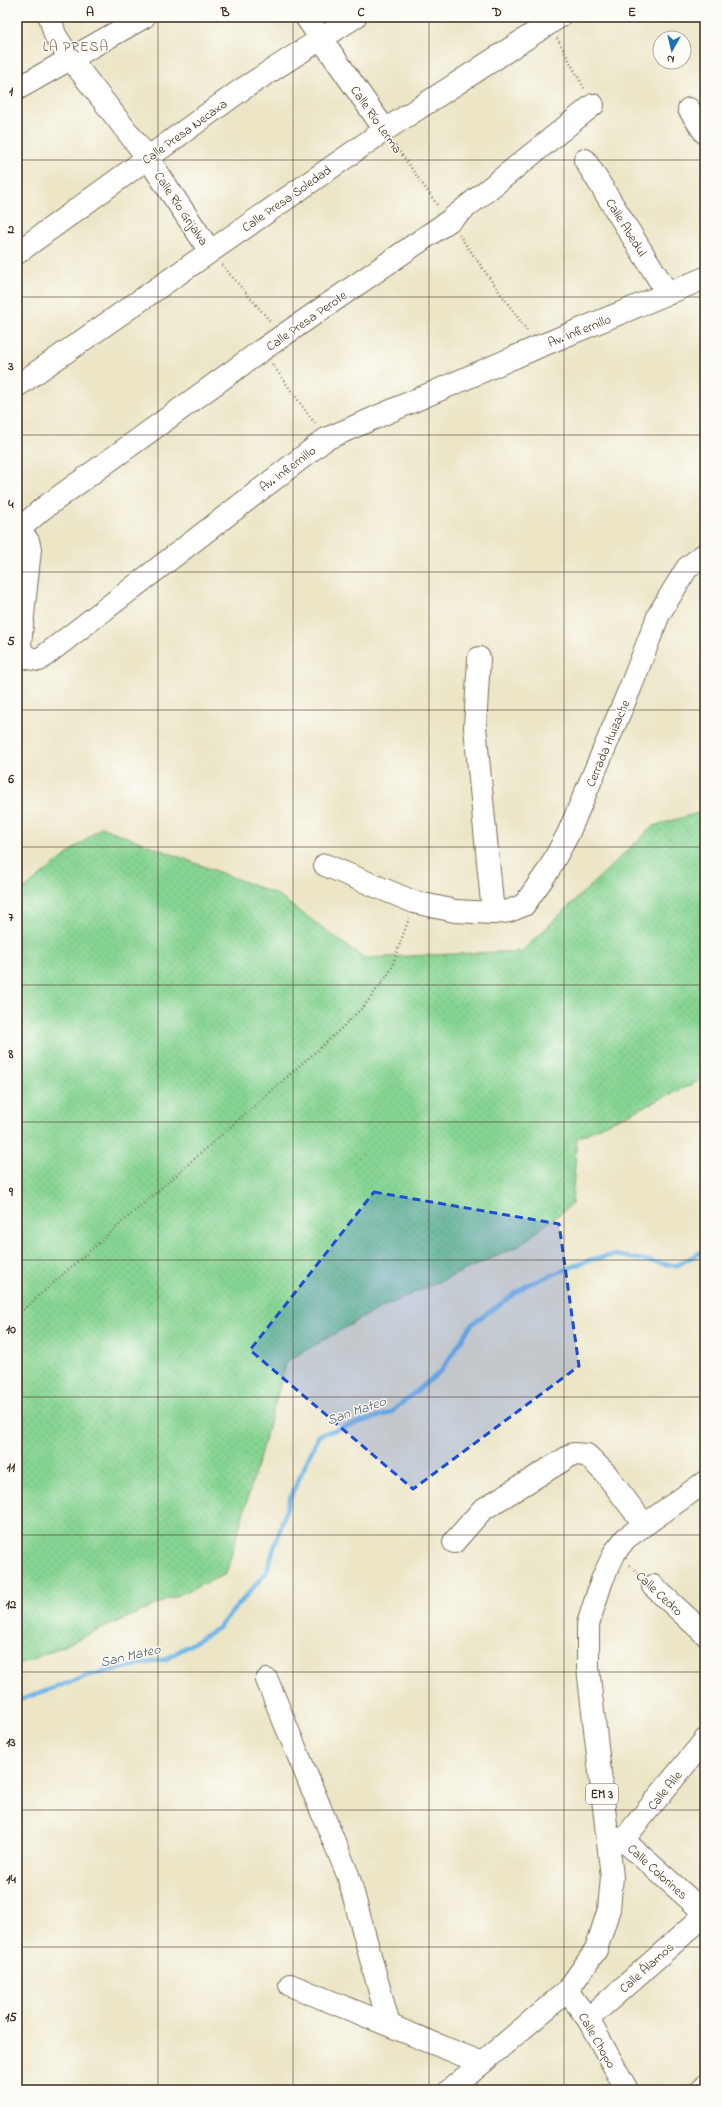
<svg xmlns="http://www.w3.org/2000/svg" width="722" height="2107" font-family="'Indie Flower',sans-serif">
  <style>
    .grass { fill: url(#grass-dots); stroke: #607f58 }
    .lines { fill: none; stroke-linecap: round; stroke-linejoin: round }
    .stream { stroke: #6fb6e6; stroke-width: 4.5 }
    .minor-casing { stroke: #796c59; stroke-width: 24 }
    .major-casing { stroke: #796c59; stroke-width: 24 }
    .path { stroke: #796c59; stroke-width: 2.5; stroke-dasharray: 1 3; stroke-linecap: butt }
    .minor { stroke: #fff; stroke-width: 22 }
    .major { stroke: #fff; stroke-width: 22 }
    .marked { fill: #1d4ed8; fill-opacity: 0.2; stroke: #1d4ed8; stroke-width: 3; stroke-dasharray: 8 5; stroke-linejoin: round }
    .grid { fill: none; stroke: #3b2a1e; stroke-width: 1; stroke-opacity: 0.55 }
    .labels { text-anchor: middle; stroke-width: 3; stroke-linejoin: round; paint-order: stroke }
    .shield { fill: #fdfcf7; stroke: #75695f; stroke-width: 1 }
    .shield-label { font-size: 12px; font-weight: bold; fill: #3b2a1e }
    .street-label { font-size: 13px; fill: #3b2a1e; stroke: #fdfcf7 }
    .neighbourhood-label { font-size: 14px; letter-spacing: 1px; fill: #7b594d; stroke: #fdfcf7 }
    .water-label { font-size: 14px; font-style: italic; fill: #4d5b64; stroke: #fdfcf7 }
    .neatline { fill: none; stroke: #3b2a1e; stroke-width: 1.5 }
    .grid-label { font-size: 13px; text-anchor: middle; font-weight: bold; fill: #3b2a1e }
  </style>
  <defs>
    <pattern id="grass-dots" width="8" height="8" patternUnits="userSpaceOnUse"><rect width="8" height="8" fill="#86d492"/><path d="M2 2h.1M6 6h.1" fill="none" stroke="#75b67d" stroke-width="1.8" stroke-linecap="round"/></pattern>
  </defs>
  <rect width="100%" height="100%" fill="#fdfcf7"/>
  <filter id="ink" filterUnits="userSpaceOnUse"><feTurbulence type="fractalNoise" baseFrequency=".025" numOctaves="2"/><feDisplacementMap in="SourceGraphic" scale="8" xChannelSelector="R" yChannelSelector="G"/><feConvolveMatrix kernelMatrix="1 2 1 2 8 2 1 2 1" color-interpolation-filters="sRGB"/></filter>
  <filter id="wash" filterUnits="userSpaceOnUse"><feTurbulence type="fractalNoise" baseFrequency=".012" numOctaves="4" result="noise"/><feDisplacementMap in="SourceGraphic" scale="16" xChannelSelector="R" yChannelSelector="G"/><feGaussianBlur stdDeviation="0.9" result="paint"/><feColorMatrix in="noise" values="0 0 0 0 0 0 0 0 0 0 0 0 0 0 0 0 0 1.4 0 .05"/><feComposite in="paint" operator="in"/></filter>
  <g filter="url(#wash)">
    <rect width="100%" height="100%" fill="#ece6c7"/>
    <polygon class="grass" points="705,811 705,1078 577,1138 572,1204 519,1246 378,1309 287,1361 226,1574 22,1664 17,1664 17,895 101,827 276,894 364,958 522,951 653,826"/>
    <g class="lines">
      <polyline class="stream" points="17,1701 90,1675 166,1659 218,1628 266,1573 290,1498 319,1435 390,1413 441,1371 472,1324 527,1285 589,1260 615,1255 676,1266 705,1250"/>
    </g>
  </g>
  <g filter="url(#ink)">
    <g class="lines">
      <defs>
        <g id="minor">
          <polyline points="50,17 55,35 70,58 147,157 210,251"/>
          <polyline points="306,17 385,130"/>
          <polyline points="689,109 705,133"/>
          <polyline points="585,160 668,294"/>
          <polyline points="17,253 241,90 355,17"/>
          <polyline points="17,386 385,130 559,17"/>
          <polyline points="19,529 28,541 30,549 20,644 22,653 29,658 39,660 326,439 538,347 705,278"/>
          <polyline points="17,531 41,510 262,350 449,221 593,105"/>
          <polyline points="479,658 475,727 493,913"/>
          <polyline points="325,865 414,902 455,911 493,913 509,911 524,905 548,871 568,834 631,686 659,614 687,568 705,554"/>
          <polyline points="454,1542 482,1510 573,1454 587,1455 606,1474 644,1524"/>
          <polyline points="653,1586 705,1634"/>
          <polyline points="267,1680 348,1875 389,2025"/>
          <polyline points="610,1835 623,1840 705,1913"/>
          <polyline points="623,1840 705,1740"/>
          <polyline points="290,1985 482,2063"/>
          <polyline points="567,1991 588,2019 627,2090"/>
          <polyline points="588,2019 705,1915"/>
          <polyline points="701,2090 705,2086"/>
        </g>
        <g id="major">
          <polyline points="17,89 144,17"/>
          <polyline points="450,2090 567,1991 596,1950 609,1909 612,1877 588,1668 588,1624 602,1580 615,1552 626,1538 705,1482"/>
        </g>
      </defs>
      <use href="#minor" class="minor-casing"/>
      <use href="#major" class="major-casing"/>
      <g class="path">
        <polyline points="557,38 585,90"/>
        <polyline points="395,145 438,206"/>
        <polyline points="459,235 528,332"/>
        <polyline points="222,265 271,322"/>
        <polyline points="272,364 316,425"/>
        <polyline points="17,1315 329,1040 364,1006 390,972 409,918"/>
        <polyline points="629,1565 640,1575"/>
      </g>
      <use href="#minor" class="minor"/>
      <use href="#major" class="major"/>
    </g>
  </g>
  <path class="marked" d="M374 1192 559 1224 579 1366 413 1489 250 1350Z"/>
  <path class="grid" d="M158 17V2090M293 17V2090M429 17V2090M564 17V2090M17 160H705M17 297H705M17 435H705M17 572H705M17 710H705M17 847H705M17 985H705M17 1122H705M17 1260H705M17 1397H705M17 1535H705M17 1672H705M17 1810H705M17 1947H705"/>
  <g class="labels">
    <rect class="shield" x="586" y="1784" width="32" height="20" rx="3"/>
    <g class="shield-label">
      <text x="602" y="1798">EM 3</text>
    </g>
    <g class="street-label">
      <text transform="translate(377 119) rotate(55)" y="5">Calle Río Lerma</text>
      <text transform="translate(184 131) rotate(-36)" y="5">Calle Presa Necaxa</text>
      <text transform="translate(286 198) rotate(-35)" y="5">Calle Presa Soledad</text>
      <text transform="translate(182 208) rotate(56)" y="5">Calle Río Grijalva</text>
      <text transform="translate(627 227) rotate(58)" y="5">Calle Abedul</text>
      <text transform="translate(306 320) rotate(-35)" y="5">Calle Presa Perote</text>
      <text transform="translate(579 330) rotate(-22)" y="5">Av. Infiernillo</text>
      <text transform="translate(287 468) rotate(-37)" y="5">Av. Infiernillo</text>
      <text transform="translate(607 743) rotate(-67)" y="5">Cerrada Huizache</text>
      <text transform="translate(660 1593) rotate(43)" y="5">Calle Cedro</text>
      <text transform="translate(664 1790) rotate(-51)" y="5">Calle Aile</text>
      <text transform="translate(658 1871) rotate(42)" y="5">Calle Colorines</text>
      <text transform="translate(646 1967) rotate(-42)" y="5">Calle Álamos</text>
      <text transform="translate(598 2040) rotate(60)" y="5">Calle Chopo</text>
    </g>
    <g class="neighbourhood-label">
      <text x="76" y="51">LA PRESA</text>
    </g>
    <g class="water-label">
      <text transform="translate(356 1410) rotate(-19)" y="5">San Mateo</text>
      <text transform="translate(130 1655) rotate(-13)" y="5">San Mateo</text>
    </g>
  </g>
  <rect width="722" height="2107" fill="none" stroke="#fdfcf7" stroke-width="44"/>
  <g transform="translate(672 50) rotate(188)"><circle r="19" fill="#fdfcf7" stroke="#afa8a0"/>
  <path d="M0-3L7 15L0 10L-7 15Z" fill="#1f6fb2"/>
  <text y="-6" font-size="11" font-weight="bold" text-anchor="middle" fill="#3b2a1e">N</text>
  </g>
  <rect x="22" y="22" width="678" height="2063" class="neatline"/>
  <g class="grid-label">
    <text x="90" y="16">A</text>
    <text x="225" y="16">B</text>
    <text x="361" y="16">C</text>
    <text x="497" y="16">D</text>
    <text x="632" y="16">E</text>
    <text x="11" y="95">1</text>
    <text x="11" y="233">2</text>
    <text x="11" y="370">3</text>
    <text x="11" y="508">4</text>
    <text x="11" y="645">5</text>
    <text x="11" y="783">6</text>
    <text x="11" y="921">7</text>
    <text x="11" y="1058">8</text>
    <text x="11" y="1196">9</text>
    <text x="11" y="1333">10</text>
    <text x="11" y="1471">11</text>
    <text x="11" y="1608">12</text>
    <text x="11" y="1746">13</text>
    <text x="11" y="1883">14</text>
    <text x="11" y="2021">15</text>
  </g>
</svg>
